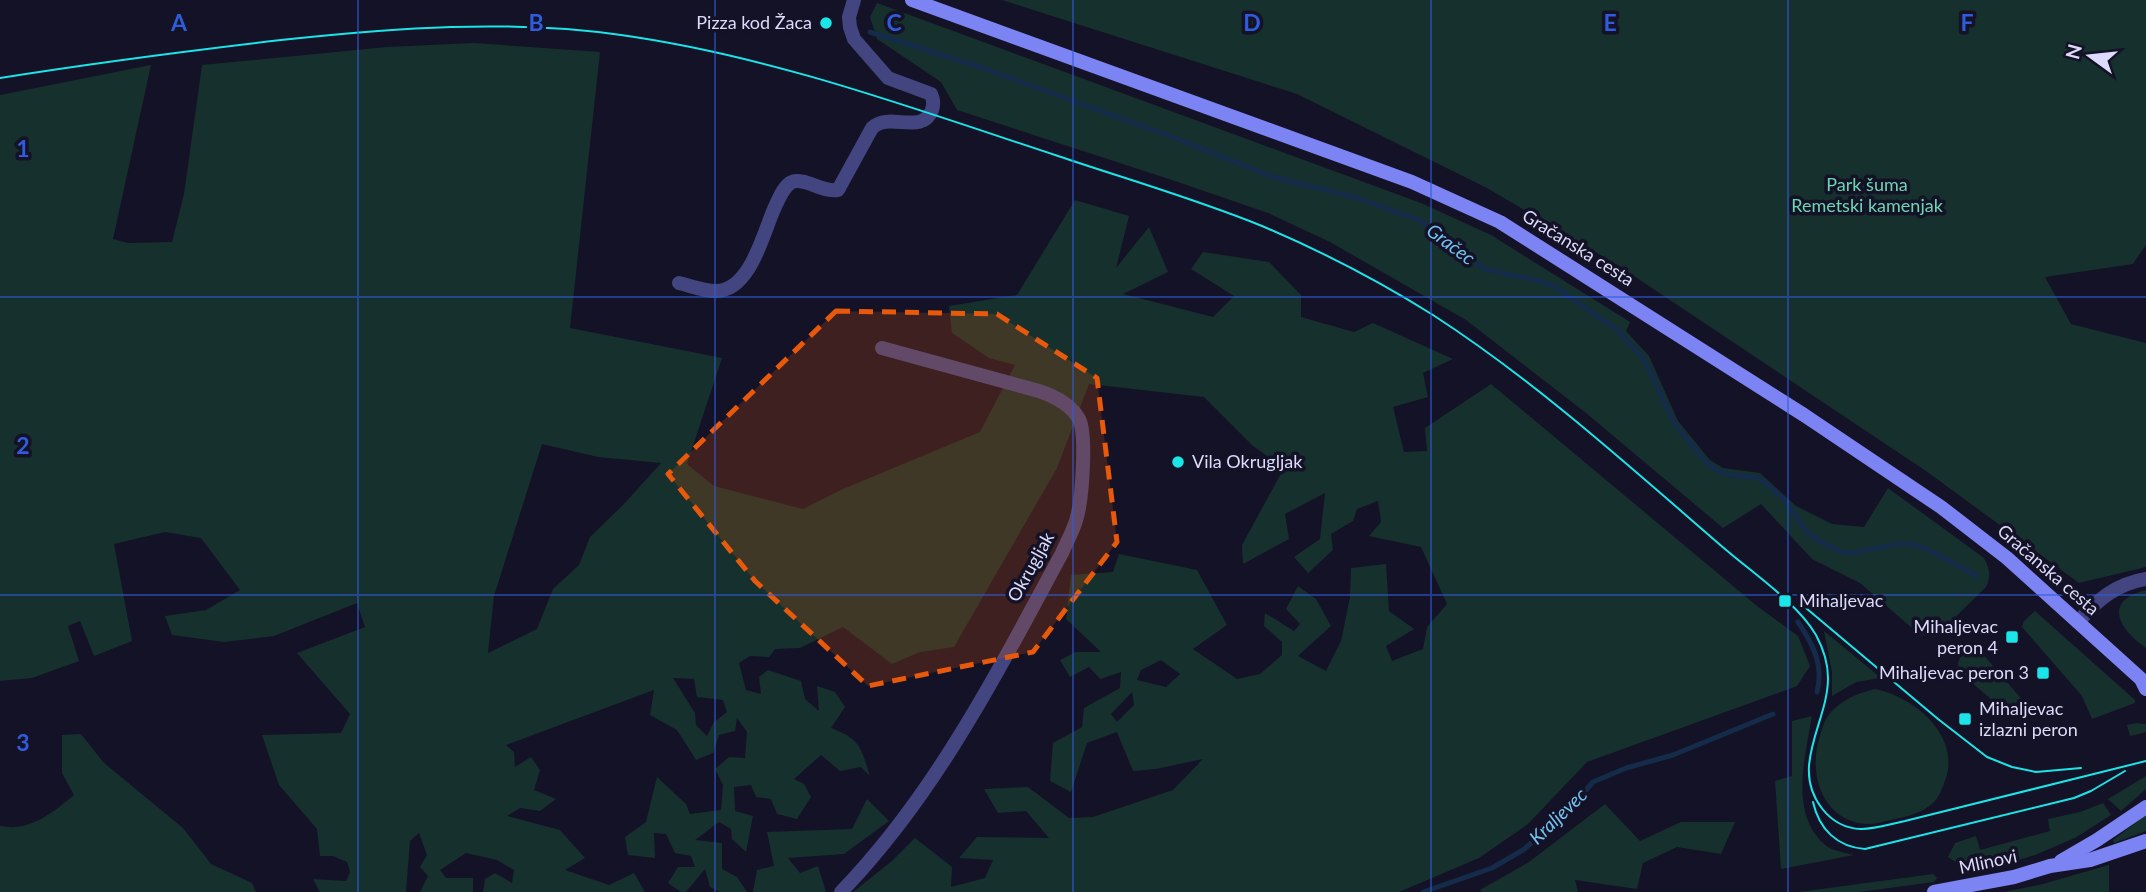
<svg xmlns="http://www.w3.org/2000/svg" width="2146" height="892" font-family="Lato,sans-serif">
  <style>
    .green { fill: #16302d; fill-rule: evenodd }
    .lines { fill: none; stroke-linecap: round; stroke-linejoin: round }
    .stream { stroke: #142c49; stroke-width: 5 }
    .minor { stroke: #424580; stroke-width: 14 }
    .secondary { stroke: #7c83f2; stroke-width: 14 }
    .tram { stroke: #1be5e8; stroke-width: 2 }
    .marked { fill: #e8590c; fill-opacity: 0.2; stroke: #e8590c; stroke-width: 5; stroke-dasharray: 14 9; stroke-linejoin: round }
    .grid { fill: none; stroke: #305cdc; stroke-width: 2; stroke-opacity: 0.55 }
    .poi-dot { fill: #1be5e8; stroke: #141226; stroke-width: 2.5 }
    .labels { text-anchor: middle; stroke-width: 7; stroke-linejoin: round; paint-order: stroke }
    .poi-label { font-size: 18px; fill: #dcdbfb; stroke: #141226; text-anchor: end }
    .park-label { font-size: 18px; fill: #6ed5b2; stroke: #141226 }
    .street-label { font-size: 18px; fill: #dcdbfb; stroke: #141226 }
    .water-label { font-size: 19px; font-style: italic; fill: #74c2f1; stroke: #141226 }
    .grid-label { font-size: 23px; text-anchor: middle; font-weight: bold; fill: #305cdc; stroke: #141226; stroke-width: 7; stroke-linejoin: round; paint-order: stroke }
  </style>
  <rect width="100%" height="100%" fill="#141226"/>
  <g class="green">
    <polygon points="1002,0 2146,0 2146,245 2133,264 2045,277 2071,324 2146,343 2146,567 2079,583 1926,471 1619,266 1487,188 1297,94"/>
    <path d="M877 3 1421 203 1491 235 1630 322 1626 331 1649 356 1678 421 1710 460 1723 468 1760 473 1796 506 1832 524 1864 527 1888 488 1984 558C1990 569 1991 576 1986 587L1935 637 1920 635 1860 583 1812 559 1761 504 1723 528 1586 413 1466 320 1330 242 1268 213 1172 180 957 110 941 82 877 39 870 17Z"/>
    <path d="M474 43 600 52 570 328 722 358 687 464 714 486 803 509 843 489 980 432 1015 365 989 358 952 333 949 306 1017 295 1075 200 1129 216 1116 268 1149 227 1168 272 1123 294 1213 317 1234 296 1191 269 1203 252 1269 262 1301 295V317L1354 332 1373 323 1453 359 1423 373 1428 397 1393 407 1404 452 1427 451 1425 428 1491 384 1757 606 1798 636 1810 666 1797 686 1587 762 1528 824 1479 858 1399 892H853L892 861 915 838 952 867 951 887 985 878 993 860 959 858 977 837 1049 838 1026 811 998 813 984 789 1028 787 1069 818 1093 817 1173 790 1203 759 1156 769 1133 771 1117 732 1087 743 1071 792 1050 781 1053 743 1082 727 1084 708 1120 688 1121 672 1100 679 1089 667 1070 677 1060 660 1076 652H1101L1066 619 1071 575 1113 572 1119 554 1197 570 1227 625 1193 649 1237 679 1260 674 1282 655V642L1264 626 1265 613 1294 631 1300 624 1286 609 1298 586 1316 599 1331 626 1298 656 1326 671 1341 641 1350 597 1351 568 1386 564 1389 611 1414 629 1386 646 1392 661 1423 649 1427 627 1447 604 1421 547 1369 536 1381 522 1378 501 1357 509 1353 521 1331 534 1333 550 1308 573 1294 557 1320 539 1325 493 1285 514 1289 539 1243 564 1242 545 1284 468 1253 446 1204 397 1089 384 1057 468 954 647 920 652 892 664 843 627 800 648 775 649 769 657 750 656 739 663 746 690 761 694 759 677 768 670 801 681 805 699 819 711 817 686 835 692 845 707 831 728C861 739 861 748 870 776L861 767 840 771 821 755 794 779 804 784 811 797 797 819 777 814 771 799 756 797 751 785 734 787 735 811 753 816 746 852 732 839 731 829 719 822 695 840 722 843V869L737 877 747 892H720L710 887 705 869 686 892H681L668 883 678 867H695L691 856 675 853 666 834 654 833 655 858 628 855 625 837 646 822 657 777 686 804 690 814 721 810 723 785 715 769 729 757 745 758 747 732 737 718 735 731 719 735 713 753 696 760 677 730 650 715 654 690 506 745 514 752 515 767 531 757 540 770 534 790 556 799 540 811 520 808 507 816 560 830 585 858 565 870 609 885 634 873 645 892H483L485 879 495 873 512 883 514 870 497 860 466 853 440 870 446 878H473V892H420L428 876 420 867 427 855 419 833 410 841 406 892H320L313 879 346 881 350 872 347 862 333 856H320L317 829 279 785 262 735 341 733 350 714 297 653 365 627 357 603 274 636 224 642 172 635 165 616 206 610 240 590 201 538 165 532 114 544 132 641 94 656 80 621 68 626 79 661 32 678 0 681V95L151 65 113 239 128 243 172 242 184 194 202 65 387 47ZM542 444 598 457 661 463 623 505 590 537 579 565 553 589 537 629 488 653 494 596ZM1161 660 1180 674 1166 687 1137 680 1141 670ZM673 678 694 679 697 697 723 700 727 712 714 722 707 736 696 725 695 713ZM1132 692 1134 705 1117 722 1111 714Z"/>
    <path d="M2146 590V648C2119 629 2102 601 2146 590Z"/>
    <polygon points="2035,611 2135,700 2135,703 2092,719 2082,696 2022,627 2024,621"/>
    <polygon points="1824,631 1881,678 1856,682 1832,696 1832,672"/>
    <polygon points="1973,650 1981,652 2025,703 2026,706 2022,714 2010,715 1959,672 1958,663 1962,653"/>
    <path d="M1875 689C1913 696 1960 735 1946 778 1943 786 1940 796 1934 802 1923 813 1906 817 1891 820 1884 821 1877 824 1870 824 1826 824 1809 780 1818 743 1821 732 1824 718 1833 710 1845 698 1859 693 1875 689Z"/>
    <path d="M1812 716C1805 757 1788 817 1828 847 1835 851 1846 853 1854 855L1781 869 1775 781 1792 776V721Z"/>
    <polygon points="2136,723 2146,724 2146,732 2130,736 2127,725"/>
    <path d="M81 734 104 763 183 828 211 864 252 883 256 892H0V826C30 832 52 813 74 795L62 773V735Z"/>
    <polygon points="2146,776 2146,789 2121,811 2108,799"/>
    <polygon points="867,799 889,821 844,854 788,858 800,873 818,866 826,892 753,892 757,870 774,866 767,832 852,829"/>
    <polygon points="2103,803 2111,815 2075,838 2035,855 1993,868 1978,871 1960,865 1948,857 1955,843 1976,836 1980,850 2050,831 2048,819 2080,812"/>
    <polygon points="1605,804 1640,841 1681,822 1735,822 1721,854 1677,847 1643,863 1637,889 1575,880 1578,892 1482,892 1480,890 1529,862"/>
    <polygon points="2146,815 2146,831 2114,843 2113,840"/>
    <polygon points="2109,865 2109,892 2003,892 2039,885"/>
    <polygon points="1933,874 1937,878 1934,882 1859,892 1799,892"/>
  </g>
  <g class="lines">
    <g class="stream">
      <polyline points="870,32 980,67 1167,135 1273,177 1354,197 1419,220 1485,269 1543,282 1557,288 1617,330 1644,359 1675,425 1708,464 1718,471 1730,475 1759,478 1783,498 1806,531 1819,541 1842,552 1853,553 1897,544 1911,544 1925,548 1977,576"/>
      <path d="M1798 622C1813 644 1824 665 1817 692"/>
      <polyline points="1423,892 1492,868 1523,850 1564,815 1593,782 1626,768 1673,755 1773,714"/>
    </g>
    <g class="minor">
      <path d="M679 283C691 286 704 291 716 291 750 291 763 234 774 209 778 201 783 186 792 182 804 177 824 193 838 190L872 128C889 111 922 136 932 110 934 104 934 100 931 94L888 78 854 39 850 27 849 17 854 0"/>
      <path d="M2078 622C2097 600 2116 584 2146 579"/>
      <path d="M841 892C936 794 998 671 1062 553 1067 541 1074 530 1077 517 1082 499 1087 435 1079 419 1071 405 1054 396 1039 391L882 348"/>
    </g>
    <g class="secondary">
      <polyline points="912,0 1412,182 1500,222 1804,415 1941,507 2007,558 2141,679 2146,689"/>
      <polyline points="2061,861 2097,840 2146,807"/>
      <polyline points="1934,892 2014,877 2050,866 2090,860 2146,841"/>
    </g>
    <g class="tram">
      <path d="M0 78C94 63 187 51 281 40 394 28 508 19 621 35 771 56 915 109 1058 156 1126 179 1196 199 1262 226 1321 251 1379 281 1433 315 1538 383 1631 468 1725 549 1754 574 1797 603 1816 635 1823 648 1828 663 1828 678 1828 708 1811 736 1809 766 1807 797 1829 828 1861 829 1875 829 1891 824 1905 821L2146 761"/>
      <polyline points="1800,603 1938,719 1987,757 2012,767 2036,772 2081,768"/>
      <path d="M1813 802C1819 829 1837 847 1865 849L2074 798 2091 791 2125 771"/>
    </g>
  </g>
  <path class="marked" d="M836 311 997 314 1097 378 1117 542 1033 652 868 686 755 581 668 474Z"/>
  <path class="grid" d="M358 0V892M715 0V892M1073 0V892M1431 0V892M1788 0V892M0 297H2146M0 595H2146"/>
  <g class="poi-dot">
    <circle cx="826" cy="23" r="7"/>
    <circle cx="1178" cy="462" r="7"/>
    <rect x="1778" y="594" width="14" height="14" rx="3.5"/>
    <rect x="2005" y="630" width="14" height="14" rx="3.5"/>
    <rect x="2036" y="666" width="14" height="14" rx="3.5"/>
    <rect x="1958" y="712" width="14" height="14" rx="3.5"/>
  </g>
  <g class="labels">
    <g class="poi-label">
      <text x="812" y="29">Pizza kod Žaca</text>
      <text x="1192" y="468" text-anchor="start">Vila Okrugljak</text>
      <text x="1799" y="607" text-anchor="start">Mihaljevac</text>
      <text x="1998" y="633">Mihaljevac<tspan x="1998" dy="21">peron 4</tspan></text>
      <text x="2029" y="679">Mihaljevac peron 3</text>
      <text x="1979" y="715" text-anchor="start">Mihaljevac<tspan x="1979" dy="21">izlazni peron</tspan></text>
    </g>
    <g class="park-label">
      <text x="1867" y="191">Park šuma<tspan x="1867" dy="21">Remetski kamenjak</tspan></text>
    </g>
    <g class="street-label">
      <text transform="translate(1578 248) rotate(32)" y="6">Gračanska cesta</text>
      <text transform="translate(1031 567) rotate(-61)" y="6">Okrugljak</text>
      <text transform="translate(2048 570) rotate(41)" y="6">Gračanska cesta</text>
      <text transform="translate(1988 862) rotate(-12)" y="6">Mlinovi</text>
    </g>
    <g class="water-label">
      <text transform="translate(1451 244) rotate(37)" y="7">Gračec</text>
      <text transform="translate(1558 816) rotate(-44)" y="7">Kraljevec</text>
    </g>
  </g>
  <g class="grid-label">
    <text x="179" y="31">A</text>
    <text x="536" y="31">B</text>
    <text x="894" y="31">C</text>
    <text x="1252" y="31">D</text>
    <text x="1610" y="31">E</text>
    <text x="1967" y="31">F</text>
    <text x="23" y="157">1</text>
    <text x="23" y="454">2</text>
    <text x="23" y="751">3</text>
  </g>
  <g transform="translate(2090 56) rotate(285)" stroke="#141226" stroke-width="5" paint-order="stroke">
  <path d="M0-5L12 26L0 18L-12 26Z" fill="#dcdbfb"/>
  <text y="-10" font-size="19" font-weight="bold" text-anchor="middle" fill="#dcdbfb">N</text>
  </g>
</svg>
